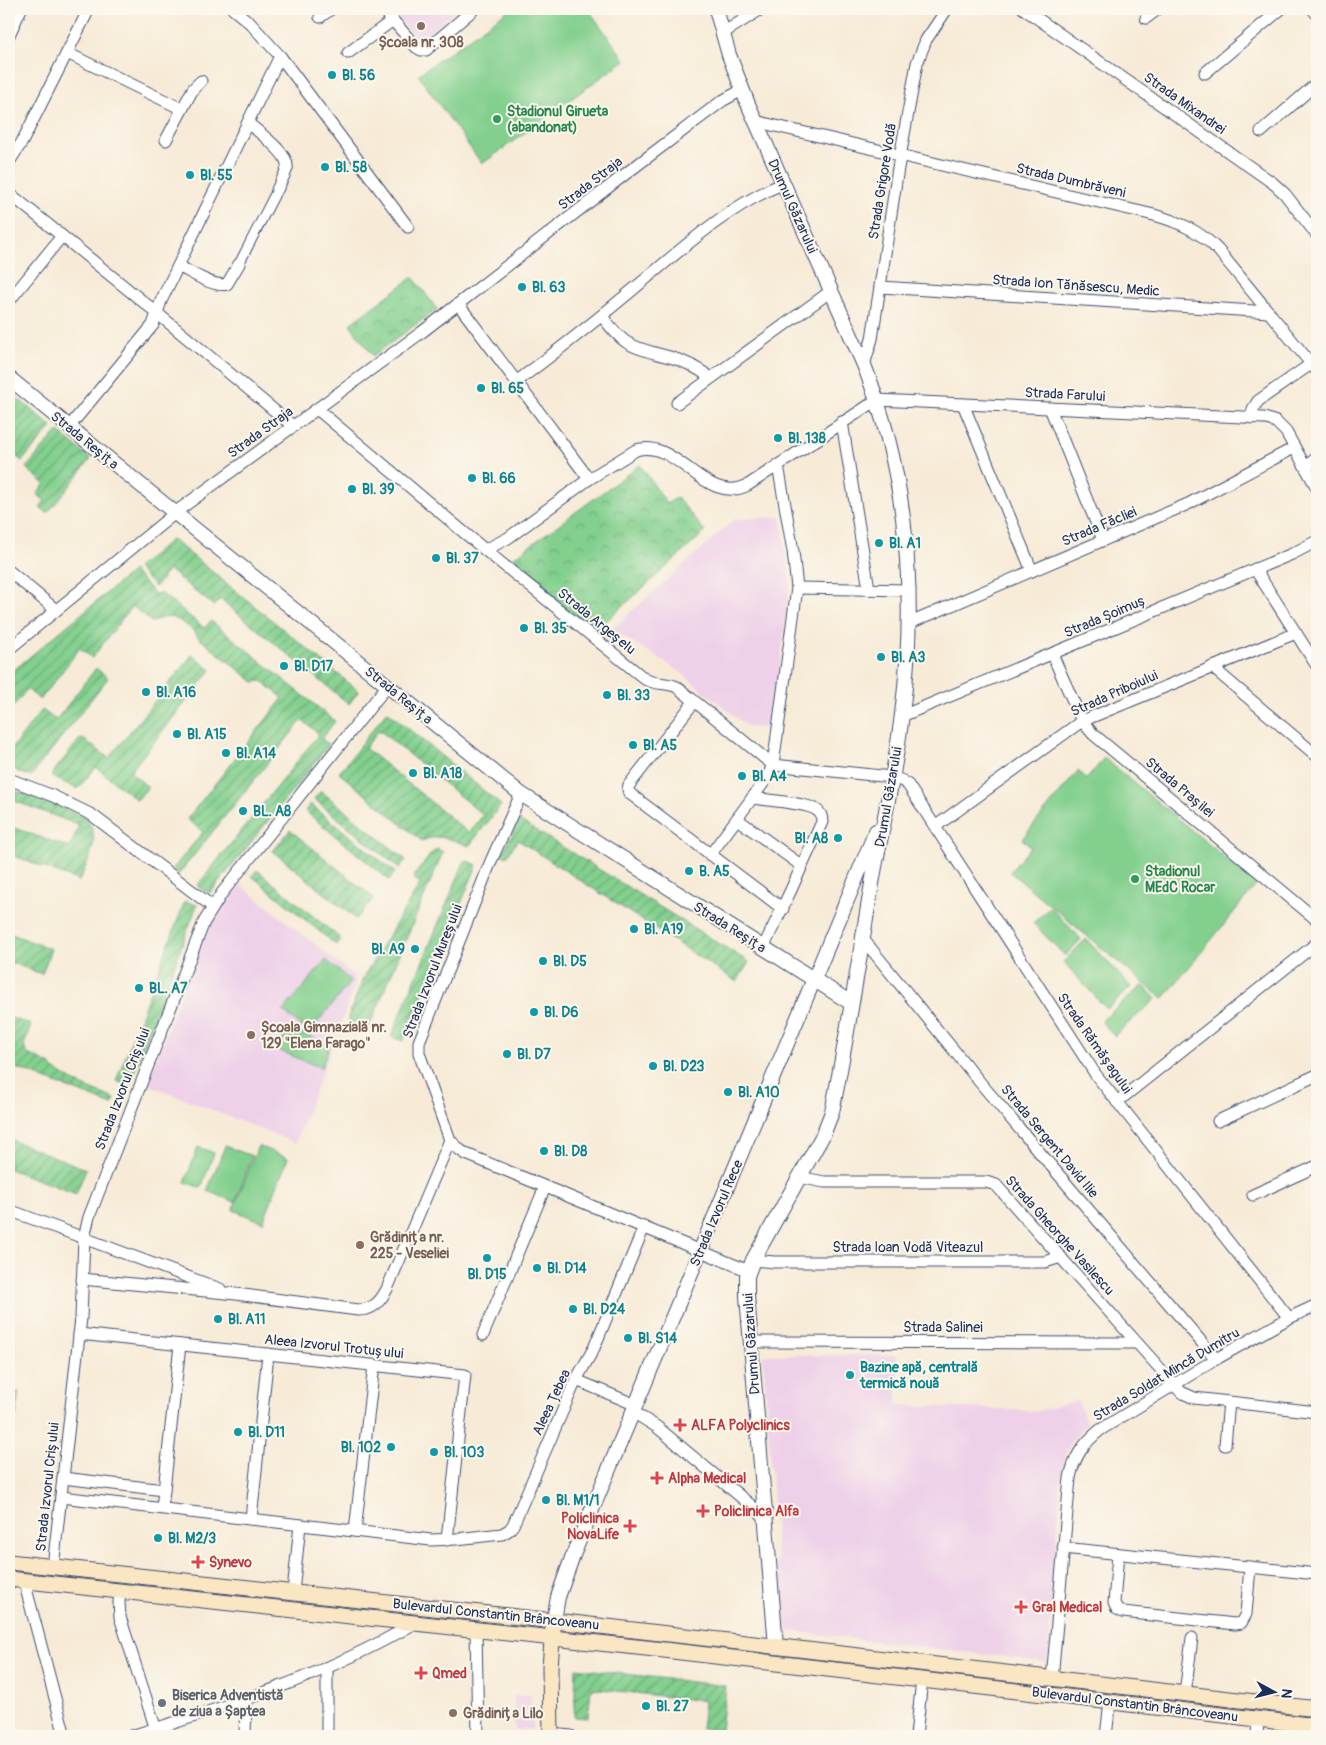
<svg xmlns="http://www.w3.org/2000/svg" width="1326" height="1745" font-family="Pangolin,sans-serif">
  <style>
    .built { fill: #eed0e8 }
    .park { fill: url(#park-crowns); stroke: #4f8076 }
    .garden { fill: url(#garden-furrows); stroke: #4f8076; fill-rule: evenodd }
    .pitch { fill: #83d08e; stroke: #4f8076 }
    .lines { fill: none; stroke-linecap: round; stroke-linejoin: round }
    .pedestrian-casing { stroke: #3c4b70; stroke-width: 11 }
    .minor-casing { stroke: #3c4b70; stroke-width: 13 }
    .tertiary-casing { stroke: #3c4b70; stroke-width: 16 }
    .secondary-casing { stroke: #3c4b70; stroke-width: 17 }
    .pedestrian { stroke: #fff; stroke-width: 9 }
    .minor { stroke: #fff; stroke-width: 11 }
    .tertiary { stroke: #fff; stroke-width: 14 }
    .secondary { stroke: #fbe6c3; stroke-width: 15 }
    .education-dot { fill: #8d6e63; stroke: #fbf7ec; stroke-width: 2 }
    .culture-dot { fill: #0f9aa8; stroke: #fbf7ec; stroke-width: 2 }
    .leisure-dot { fill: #2e9e5b; stroke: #fbf7ec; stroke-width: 2 }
    .health-dot { fill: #e0444e; stroke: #fbf7ec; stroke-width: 2 }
    .worship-dot { fill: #6b7280; stroke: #fbf7ec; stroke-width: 2 }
    .labels { text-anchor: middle; stroke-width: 4; stroke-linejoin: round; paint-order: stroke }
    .education-label { font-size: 14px; font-weight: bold; fill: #785e54; stroke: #fbf7ec; text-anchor: start }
    .culture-label { font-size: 14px; font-weight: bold; fill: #0d838f; stroke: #fbf7ec; text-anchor: start }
    .street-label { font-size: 14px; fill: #1b2f5e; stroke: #fbf7ec }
    .leisure-label { font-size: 14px; font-weight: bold; fill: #27864d; stroke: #fbf7ec; text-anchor: start }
    .health-label { font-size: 14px; font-weight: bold; fill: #be3a42; stroke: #fbf7ec; text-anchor: start }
    .worship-label { font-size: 14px; font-weight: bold; fill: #5b616d; stroke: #fbf7ec; text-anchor: start }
  </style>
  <defs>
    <pattern id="park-crowns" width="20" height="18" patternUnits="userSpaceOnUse" patternTransform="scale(1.25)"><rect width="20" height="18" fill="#83d08e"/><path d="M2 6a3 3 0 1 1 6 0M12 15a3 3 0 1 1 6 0" fill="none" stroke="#6aa977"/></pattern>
    <pattern id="garden-furrows" width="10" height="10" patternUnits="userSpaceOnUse" patternTransform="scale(1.25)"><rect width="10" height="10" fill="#83d08e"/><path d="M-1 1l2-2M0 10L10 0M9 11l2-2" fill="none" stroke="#6aa977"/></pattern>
  </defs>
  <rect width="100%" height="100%" fill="#fbf7ec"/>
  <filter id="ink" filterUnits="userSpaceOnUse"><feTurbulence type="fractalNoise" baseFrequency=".02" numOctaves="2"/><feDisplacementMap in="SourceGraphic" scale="10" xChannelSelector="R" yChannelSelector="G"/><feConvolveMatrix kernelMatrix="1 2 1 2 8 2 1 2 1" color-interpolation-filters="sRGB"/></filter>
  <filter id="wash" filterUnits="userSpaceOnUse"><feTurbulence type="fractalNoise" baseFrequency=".0096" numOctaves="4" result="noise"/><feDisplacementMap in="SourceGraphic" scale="20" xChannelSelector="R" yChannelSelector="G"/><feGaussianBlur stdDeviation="1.12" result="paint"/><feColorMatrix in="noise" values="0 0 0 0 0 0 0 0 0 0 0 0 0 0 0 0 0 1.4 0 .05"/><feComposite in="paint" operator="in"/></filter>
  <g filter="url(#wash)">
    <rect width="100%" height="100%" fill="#f7ebd7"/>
    <g class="built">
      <polygon points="392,9 457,9 418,42"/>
      <polygon points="781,517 790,583 772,729 748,727 679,671 612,629 735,519"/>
      <polygon points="238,883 353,975 356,983 295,1143 147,1084 206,929 213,915"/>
      <polygon points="763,1355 897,1355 897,1405 1039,1411 1078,1400 1087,1424 1070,1444 1065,1456 1062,1469 1047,1662 782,1630"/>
      <polygon points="531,1695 533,1729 515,1730 514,1696"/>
    </g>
    <g class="park">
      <polygon points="413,277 437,309 373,356 350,324"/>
      <polygon points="640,465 667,504 677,497 705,532 594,632 509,561"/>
    </g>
    <g class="garden">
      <polygon points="15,396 52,427 22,461 9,450 9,403"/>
      <path d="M58 431 91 459C76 477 63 496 47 513L40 507 45 501 37 494 45 484 26 468Z"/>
      <polygon points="172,539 359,691 349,704 220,599 214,606 169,570 155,587 137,568"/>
      <path d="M133 571 155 594 161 593 204 628 211 621 335 721 322 739 329 745 211 892H206L197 886 319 734 302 720 178 875 173 869 203 832 187 819 283 698 262 681 254 682 199 638C193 629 178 617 168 617 162 617 157 620 152 622L132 606 92 658 80 648 40 700 27 689 9 712V674Z"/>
      <polygon points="192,655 211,670 130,772 148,787 137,800 96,767 78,789 52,777 52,774 79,740 83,739 109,758"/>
      <polygon points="96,668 108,678 31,776 20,773 9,765 9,752 42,710 56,720"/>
      <path d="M387 711 501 805 469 846C453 840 439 833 422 841L339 773ZM379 730 483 815 469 833 365 748Z"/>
      <path d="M9 788 82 816C105 834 88 860 79 881L9 854V826L70 848 79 825 9 799Z"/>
      <polygon points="321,791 406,860 399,868 314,799"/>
      <polygon points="310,804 395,872 389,880 305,811"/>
      <polygon points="519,820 749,962 737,982 518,840 506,857 502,854"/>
      <polygon points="290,830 374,898 356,919 273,851"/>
      <polygon points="437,849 443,852 368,1030 349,1021 349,1015 364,976 420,884 413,877 431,854"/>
      <polygon points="465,860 477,865 403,1041 391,1037"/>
      <polygon points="257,870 341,939 336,945 252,876"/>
      <polygon points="185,901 197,905 129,1086 116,1081"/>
      <polygon points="9,933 51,949 42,974 9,962"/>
      <polygon points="9,1017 31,1025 24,1045 26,1053 51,1065 52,1068 78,1084 115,1099 112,1105 9,1065"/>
      <polygon points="9,1139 86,1169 76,1194 9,1169"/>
      <polygon points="9,1390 19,1392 16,1417 9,1417"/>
      <polygon points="576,1668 726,1686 721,1730 701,1728 704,1701 591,1688 588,1718 574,1717"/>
    </g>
    <g class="pitch">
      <polygon points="510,9 588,9 625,60 482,164 418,75"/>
      <polygon points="1104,758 1257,884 1163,999 1010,872 1031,847 1022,839 1078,771 1087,779"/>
      <polygon points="1050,907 1081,939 1065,956 1033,923"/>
      <polygon points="1086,939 1131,987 1107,1009 1063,962"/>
      <polygon points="326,960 351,981 309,1033 283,1011"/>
      <polygon points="1143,985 1156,999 1114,1036 1101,1021"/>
      <polygon points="288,1027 330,1045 321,1068 278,1050"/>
      <polygon points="225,1146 252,1156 235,1202 207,1191"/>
      <polygon points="258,1146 288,1158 263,1222 233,1210"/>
      <polygon points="198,1147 214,1153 201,1188 185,1182"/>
    </g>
  </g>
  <g filter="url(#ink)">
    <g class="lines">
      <defs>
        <polyline id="pedestrian" points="239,264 277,190"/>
        <g id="minor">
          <polyline points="233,9 250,23 280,56 408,227"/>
          <polyline points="383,9 416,47 421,50 426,50 474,9"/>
          <polyline points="1024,9 1273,183 1285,194 1317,235"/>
          <polyline points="320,17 331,9"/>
          <polyline points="1146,18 1158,9"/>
          <polyline points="723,33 761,9"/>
          <polyline points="9,35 21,9"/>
          <polyline points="67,53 182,109"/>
          <polyline points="348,53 393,20"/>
          <polyline points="1205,73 1281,9"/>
          <path d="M755 121 1154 215C1179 222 1200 231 1218 250L1317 371"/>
          <path d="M248 123C257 131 290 154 287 168 285 175 280 183 277 190"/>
          <polyline points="1261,132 1317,83"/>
          <polyline points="166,140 193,89 201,81"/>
          <polyline points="9,162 22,142 89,9"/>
          <polyline points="9,193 157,313 293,426"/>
          <path d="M178 266C191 272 214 288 227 284L239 264"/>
          <polyline points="881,287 1269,312"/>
          <polyline points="9,301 62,236"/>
          <polyline points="459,305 589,479"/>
          <path d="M602 316C609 325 616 335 626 342 640 351 657 353 673 358 687 362 699 369 711 378"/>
          <polyline points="864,365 872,339 898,168 917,63 926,40 947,9"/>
          <path d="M516 382C555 353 593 323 630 292 679 252 724 208 782 184"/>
          <polyline points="677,403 831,291"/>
          <polyline points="963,404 1032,571"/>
          <polyline points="1050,408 1103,540"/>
          <path d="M317 409 485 550 645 679C655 685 666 682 677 687L773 765 892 777 903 781 908 785 1096 1075 1289 1318"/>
          <polyline points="1252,418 1253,409 1258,401 1311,364"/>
          <polyline points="842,422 869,589"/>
          <polyline points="69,427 153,325 161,301 280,56"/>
          <polyline points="1306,468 1317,457"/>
          <path d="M485 550 508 538 589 479 636 450C677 437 705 507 748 485L877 400 1264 418 1276 422 1286 432 1317 488"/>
          <polyline points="1255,569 1317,666"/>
          <polyline points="9,571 56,610"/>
          <polyline points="797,588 910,590"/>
          <polyline points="910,623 1188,504 1294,448"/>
          <polyline points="9,649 180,509 422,332 628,172 722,101 742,90"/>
          <polyline points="1052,654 1082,721 1093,734 1317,920"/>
          <polyline points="1212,667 1317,756"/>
          <polyline points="694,702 629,785 628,789 629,793 783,909"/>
          <polyline points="902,716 1292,554 1317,541"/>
          <polyline points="9,779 53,796 92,815 213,907"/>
          <polyline points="521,794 491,861 419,1042 419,1053 450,1140 460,1150 466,1154 749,1271"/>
          <path d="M752 798C766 800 805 803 815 809 821 812 822 816 822 822L790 892 763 948"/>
          <polyline points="737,819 802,866"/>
          <polyline points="936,826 1082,721 1296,633"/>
          <polyline points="710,855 767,778 773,765 797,588 793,551 778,465"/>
          <polyline points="863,939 983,1086 1216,1359"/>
          <polyline points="1117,1102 1317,943"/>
          <polyline points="1218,1121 1317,1075"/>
          <polyline points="799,1177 824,1182 986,1182 996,1185 1181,1392 1194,1398 1317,1412"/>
          <polyline points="1253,1195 1317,1166"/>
          <polyline points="9,1210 220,1289"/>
          <polyline points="753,1260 774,1262 1045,1262 1061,1257"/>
          <path d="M82 1279 236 1294 358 1310C373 1310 380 1302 387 1289L450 1140"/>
          <polyline points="79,1334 465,1375 447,1540"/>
          <polyline points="483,1335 545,1187"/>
          <polyline points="750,1342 1136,1343"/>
          <polyline points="576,1380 636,1405"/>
          <polyline points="633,1412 657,1427 765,1517"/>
          <polyline points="1225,1445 1229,1402"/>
          <polyline points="63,1478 164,1490"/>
          <polyline points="61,1497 431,1540 456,1539 502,1534 509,1530 513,1525 576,1380 594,1348 644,1227"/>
          <polyline points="162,1508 180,1345"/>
          <polyline points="251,1519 268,1354"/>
          <polyline points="355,1531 374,1365"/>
          <polyline points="1063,1548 1317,1574"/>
          <polyline points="1118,1554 1114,1603 1117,1609 1123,1612 1235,1624 1241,1623 1246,1614 1250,1567"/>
          <polyline points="53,1567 81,1318 84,1238 89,1217 204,922 222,893 387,686"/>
          <polyline points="24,1581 65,1736"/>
          <polyline points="120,1591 119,1602 120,1617 158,1736"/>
          <polyline points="293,1592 300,1525"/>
          <polyline points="476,1630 478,1736"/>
          <path d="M1052 1679 1070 1478C1074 1457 1083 1444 1100 1430L1216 1359 1289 1318 1317 1305"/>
          <polyline points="1185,1694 1192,1638"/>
          <polyline points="551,1734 571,1736"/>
          <path d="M131 1736C228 1707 327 1675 415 1623"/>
          <polyline points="245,1736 246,1700"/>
          <polyline points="327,1736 327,1667"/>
          <polyline points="916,1736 922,1680"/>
          <polyline points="1106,1736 1110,1702"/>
          <polyline points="1257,1736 1258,1719"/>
        </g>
        <g id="tertiary">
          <path d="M716 9 729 55 748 104 864 365C908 475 917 597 902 714 896 767 884 819 874 872 860 952 848 1033 832 1112L823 1135 753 1260 747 1276V1296L776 1646"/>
          <polyline points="1315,9 1317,12"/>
          <polyline points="9,378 521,794 851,1003"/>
          <polyline points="554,1620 558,1597 573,1555 876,831"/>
        </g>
        <g id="secondary">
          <polyline points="9,1562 573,1623 1317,1709"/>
          <polyline points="9,1579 664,1650 1317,1726"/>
          <polyline points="551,1736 550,1667 553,1629"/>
        </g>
      </defs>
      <use href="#pedestrian" class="pedestrian-casing"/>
      <use href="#minor" class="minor-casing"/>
      <use href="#tertiary" class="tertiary-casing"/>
      <use href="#secondary" class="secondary-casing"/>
      <use href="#pedestrian" class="pedestrian"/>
      <use href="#minor" class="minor"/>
      <use href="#tertiary" class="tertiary"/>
      <use href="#secondary" class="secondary"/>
    </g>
  </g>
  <g class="education-dot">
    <circle cx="421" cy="26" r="5"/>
    <circle cx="251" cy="1035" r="5"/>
    <circle cx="360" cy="1245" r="5"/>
    <circle cx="453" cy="1713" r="5"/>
  </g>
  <g class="culture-dot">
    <circle cx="332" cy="75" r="5"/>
    <circle cx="325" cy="167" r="5"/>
    <circle cx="190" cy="175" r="5"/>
    <circle cx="522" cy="287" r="5"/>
    <circle cx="481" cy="388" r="5"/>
    <circle cx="778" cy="438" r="5"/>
    <circle cx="472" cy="478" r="5"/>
    <circle cx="352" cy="489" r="5"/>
    <circle cx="879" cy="543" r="5"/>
    <circle cx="436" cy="558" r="5"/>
    <circle cx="524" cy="628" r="5"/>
    <circle cx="881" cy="657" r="5"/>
    <circle cx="284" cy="666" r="5"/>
    <circle cx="146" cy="692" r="5"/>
    <circle cx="607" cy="695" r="5"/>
    <circle cx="177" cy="734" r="5"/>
    <circle cx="633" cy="745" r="5"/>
    <circle cx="226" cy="753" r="5"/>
    <circle cx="413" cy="773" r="5"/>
    <circle cx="742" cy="776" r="5"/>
    <circle cx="243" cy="811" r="5"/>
    <circle cx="838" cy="838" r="5"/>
    <circle cx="689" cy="871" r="5"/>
    <circle cx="634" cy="929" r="5"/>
    <circle cx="415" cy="949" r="5"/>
    <circle cx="543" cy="961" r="5"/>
    <circle cx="139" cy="988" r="5"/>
    <circle cx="534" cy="1012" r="5"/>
    <circle cx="507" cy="1054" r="5"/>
    <circle cx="653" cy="1066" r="5"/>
    <circle cx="728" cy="1092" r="5"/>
    <circle cx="544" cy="1151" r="5"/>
    <circle cx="487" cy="1258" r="5"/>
    <circle cx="537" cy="1268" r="5"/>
    <circle cx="573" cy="1309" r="5"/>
    <circle cx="218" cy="1319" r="5"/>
    <circle cx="628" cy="1338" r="5"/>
    <circle cx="850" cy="1375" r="5"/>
    <circle cx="238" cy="1432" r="5"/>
    <circle cx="391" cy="1447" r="5"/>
    <circle cx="434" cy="1452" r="5"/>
    <circle cx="546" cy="1500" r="5"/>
    <circle cx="158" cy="1538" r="5"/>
    <circle cx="646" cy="1706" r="5"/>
  </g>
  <g class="leisure-dot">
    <circle cx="497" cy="119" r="5"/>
    <circle cx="1135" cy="879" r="5"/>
  </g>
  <g class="health-dot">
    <path d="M677.5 1417.5h5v5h5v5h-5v5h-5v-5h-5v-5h5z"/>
    <path d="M654.5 1470.5h5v5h5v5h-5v5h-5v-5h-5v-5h5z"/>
    <path d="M700.5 1503.5h5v5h5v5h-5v5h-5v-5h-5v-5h5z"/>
    <path d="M627.5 1518.5h5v5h5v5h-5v5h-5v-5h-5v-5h5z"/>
    <path d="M195.5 1554.5h5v5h5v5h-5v5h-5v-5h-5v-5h5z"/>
    <path d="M1018.5 1599.5h5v5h5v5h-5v5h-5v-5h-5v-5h5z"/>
    <path d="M418.5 1665.5h5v5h5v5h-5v5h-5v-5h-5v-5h5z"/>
  </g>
  <circle class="worship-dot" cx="162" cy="1703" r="5"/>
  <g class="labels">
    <g class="education-label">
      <text x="421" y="47" text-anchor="middle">Școala nr. 308</text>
      <text x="261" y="1032">Școala Gimnazială nr.<tspan x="261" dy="16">129 "Elena Farago"</tspan></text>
      <text x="370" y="1242">Grădinița nr.<tspan x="370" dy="16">225 - Veseliei</tspan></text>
      <text x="463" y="1718">Grădinița Lilo</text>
    </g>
    <g class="culture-label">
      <text x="342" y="80">Bl. 56</text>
      <text x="335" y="172">Bl. 58</text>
      <text x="200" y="180">Bl. 55</text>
      <text x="532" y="292">Bl. 63</text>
      <text x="491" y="393">Bl. 65</text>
      <text x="788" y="443">Bl. 138</text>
      <text x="482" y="483">Bl. 66</text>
      <text x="362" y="494">Bl. 39</text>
      <text x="889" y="548">Bl. A1</text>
      <text x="446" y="563">Bl. 37</text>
      <text x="534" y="633">Bl. 35</text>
      <text x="891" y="662">Bl. A3</text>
      <text x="294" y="671">Bl. D17</text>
      <text x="156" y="697">Bl. A16</text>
      <text x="617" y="700">Bl. 33</text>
      <text x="187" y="739">Bl. A15</text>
      <text x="643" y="750">Bl. A5</text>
      <text x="236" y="758">Bl. A14</text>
      <text x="423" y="778">Bl. A18</text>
      <text x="752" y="781">Bl. A4</text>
      <text x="253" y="816">BL. A8</text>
      <text x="828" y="843" text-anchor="end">Bl. A8</text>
      <text x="699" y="876">B. A5</text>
      <text x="644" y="934">Bl. A19</text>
      <text x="405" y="954" text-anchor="end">Bl. A9</text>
      <text x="553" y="966">Bl. D5</text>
      <text x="149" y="993">BL. A7</text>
      <text x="544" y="1017">Bl. D6</text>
      <text x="517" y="1059">Bl. D7</text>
      <text x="663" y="1071">Bl. D23</text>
      <text x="738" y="1097">Bl. A10</text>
      <text x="554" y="1156">Bl. D8</text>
      <text x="547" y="1273">Bl. D14</text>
      <text x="487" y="1279" text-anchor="middle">Bl. D15</text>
      <text x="583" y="1314">Bl. D24</text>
      <text x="228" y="1324">Bl. A11</text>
      <text x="638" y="1343">Bl. S14</text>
      <text x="860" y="1372">Bazine apă, centrală<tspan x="860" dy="16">termică nouă</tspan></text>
      <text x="248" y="1437">Bl. D11</text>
      <text x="381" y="1452" text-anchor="end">Bl. 102</text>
      <text x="444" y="1457">Bl. 103</text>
      <text x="556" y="1505">Bl. M1/1</text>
      <text x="168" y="1543">Bl. M2/3</text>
      <text x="656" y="1711">Bl. 27</text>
    </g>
    <g class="street-label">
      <text transform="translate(1185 103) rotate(35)" y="5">Strada Mixandrei</text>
      <text transform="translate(1071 180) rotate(13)" y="5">Strada Dumbrăveni</text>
      <text transform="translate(882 181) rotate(-81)" y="5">Strada Grigore Vodă</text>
      <text transform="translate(590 183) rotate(-38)" y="5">Strada Straja</text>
      <text transform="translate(793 206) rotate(66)" y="5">Drumul Găzarului</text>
      <text transform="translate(1076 285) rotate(4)" y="5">Strada Ion Tănăsescu, Medic</text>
      <text transform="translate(1065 394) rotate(3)" y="5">Strada Farului</text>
      <text transform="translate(260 432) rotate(-36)" y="5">Strada Straja</text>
      <text transform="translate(85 440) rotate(39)" y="5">Strada Reșița</text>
      <text transform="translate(1099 526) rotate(-23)" y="5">Strada Făcliei</text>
      <text transform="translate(1105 616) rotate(-23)" y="5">Strada Șoimuș</text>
      <text transform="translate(597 621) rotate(39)" y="5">Strada Argeșelu</text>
      <text transform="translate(1114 693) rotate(-24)" y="5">Strada Priboiului</text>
      <text transform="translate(399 695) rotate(39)" y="5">Strada Reșița</text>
      <text transform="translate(1180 787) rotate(40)" y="5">Strada Prașilei</text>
      <text transform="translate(888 797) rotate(-80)" y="5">Drumul Găzarului</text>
      <text transform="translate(730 927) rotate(32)" y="5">Strada Reșița</text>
      <text transform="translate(432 971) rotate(-69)" y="5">Strada Izvorul Mureșului</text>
      <text transform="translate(1095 1043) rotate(55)" y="5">Strada Rămășagului</text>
      <text transform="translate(122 1089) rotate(-69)" y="5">Strada Izvorul Crișului</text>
      <text transform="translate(1050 1141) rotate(50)" y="5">Strada Sergent David Ilie</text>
      <text transform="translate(716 1213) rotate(-67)" y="5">Strada Izvorul Rece</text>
      <text transform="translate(1060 1235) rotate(48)" y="5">Strada Gheorghe Vasilescu</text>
      <text x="908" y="1252">Strada Ioan Vodă Viteazul</text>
      <text x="943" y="1332">Strada Salinei</text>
      <text transform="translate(751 1344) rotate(-94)" y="5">Drumul Găzarului</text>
      <text transform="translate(334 1346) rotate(6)" y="5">Aleea Izvorul Trotușului</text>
      <text transform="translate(1166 1374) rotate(-31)" y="5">Strada Soldat Mincă Dumitru</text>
      <text transform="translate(551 1402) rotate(-65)" y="5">Aleea Țebea</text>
      <text transform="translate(47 1487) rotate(-84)" y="5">Strada Izvorul Crișului</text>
      <text transform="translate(496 1614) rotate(6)" y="5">Bulevardul Constantin Brâncoveanu</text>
      <text transform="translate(1135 1704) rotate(7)" y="5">Bulevardul Constantin Brâncoveanu</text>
    </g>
    <g class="leisure-label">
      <text x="507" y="116">Stadionul Girueta<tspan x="507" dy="16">(abandonat)</tspan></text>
      <text x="1145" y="876">Stadionul<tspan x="1145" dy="16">MEdC Rocar</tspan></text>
    </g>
    <g class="health-label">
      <text x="691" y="1430">ALFA Polyclinics</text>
      <text x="668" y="1483">Alpha Medical</text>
      <text x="714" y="1516">Policlinica Alfa</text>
      <text x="619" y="1523" text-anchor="end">Policlinica<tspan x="619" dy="16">NovaLife</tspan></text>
      <text x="209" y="1567">Synevo</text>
      <text x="1032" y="1612">Gral Medical</text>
      <text x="432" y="1678">Qmed</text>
    </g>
    <g class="worship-label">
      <text x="172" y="1700">Biserica Adventistă<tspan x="172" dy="16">de ziua a Șaptea</tspan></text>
    </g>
  </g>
  <rect width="1326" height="1745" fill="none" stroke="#fbf7ec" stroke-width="30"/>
  <g transform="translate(1274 1692) rotate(97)" stroke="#fbf7ec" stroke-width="4" paint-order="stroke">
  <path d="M0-4L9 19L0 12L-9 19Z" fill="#1b2f5e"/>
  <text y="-8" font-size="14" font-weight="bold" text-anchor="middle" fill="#1b2f5e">N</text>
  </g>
</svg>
